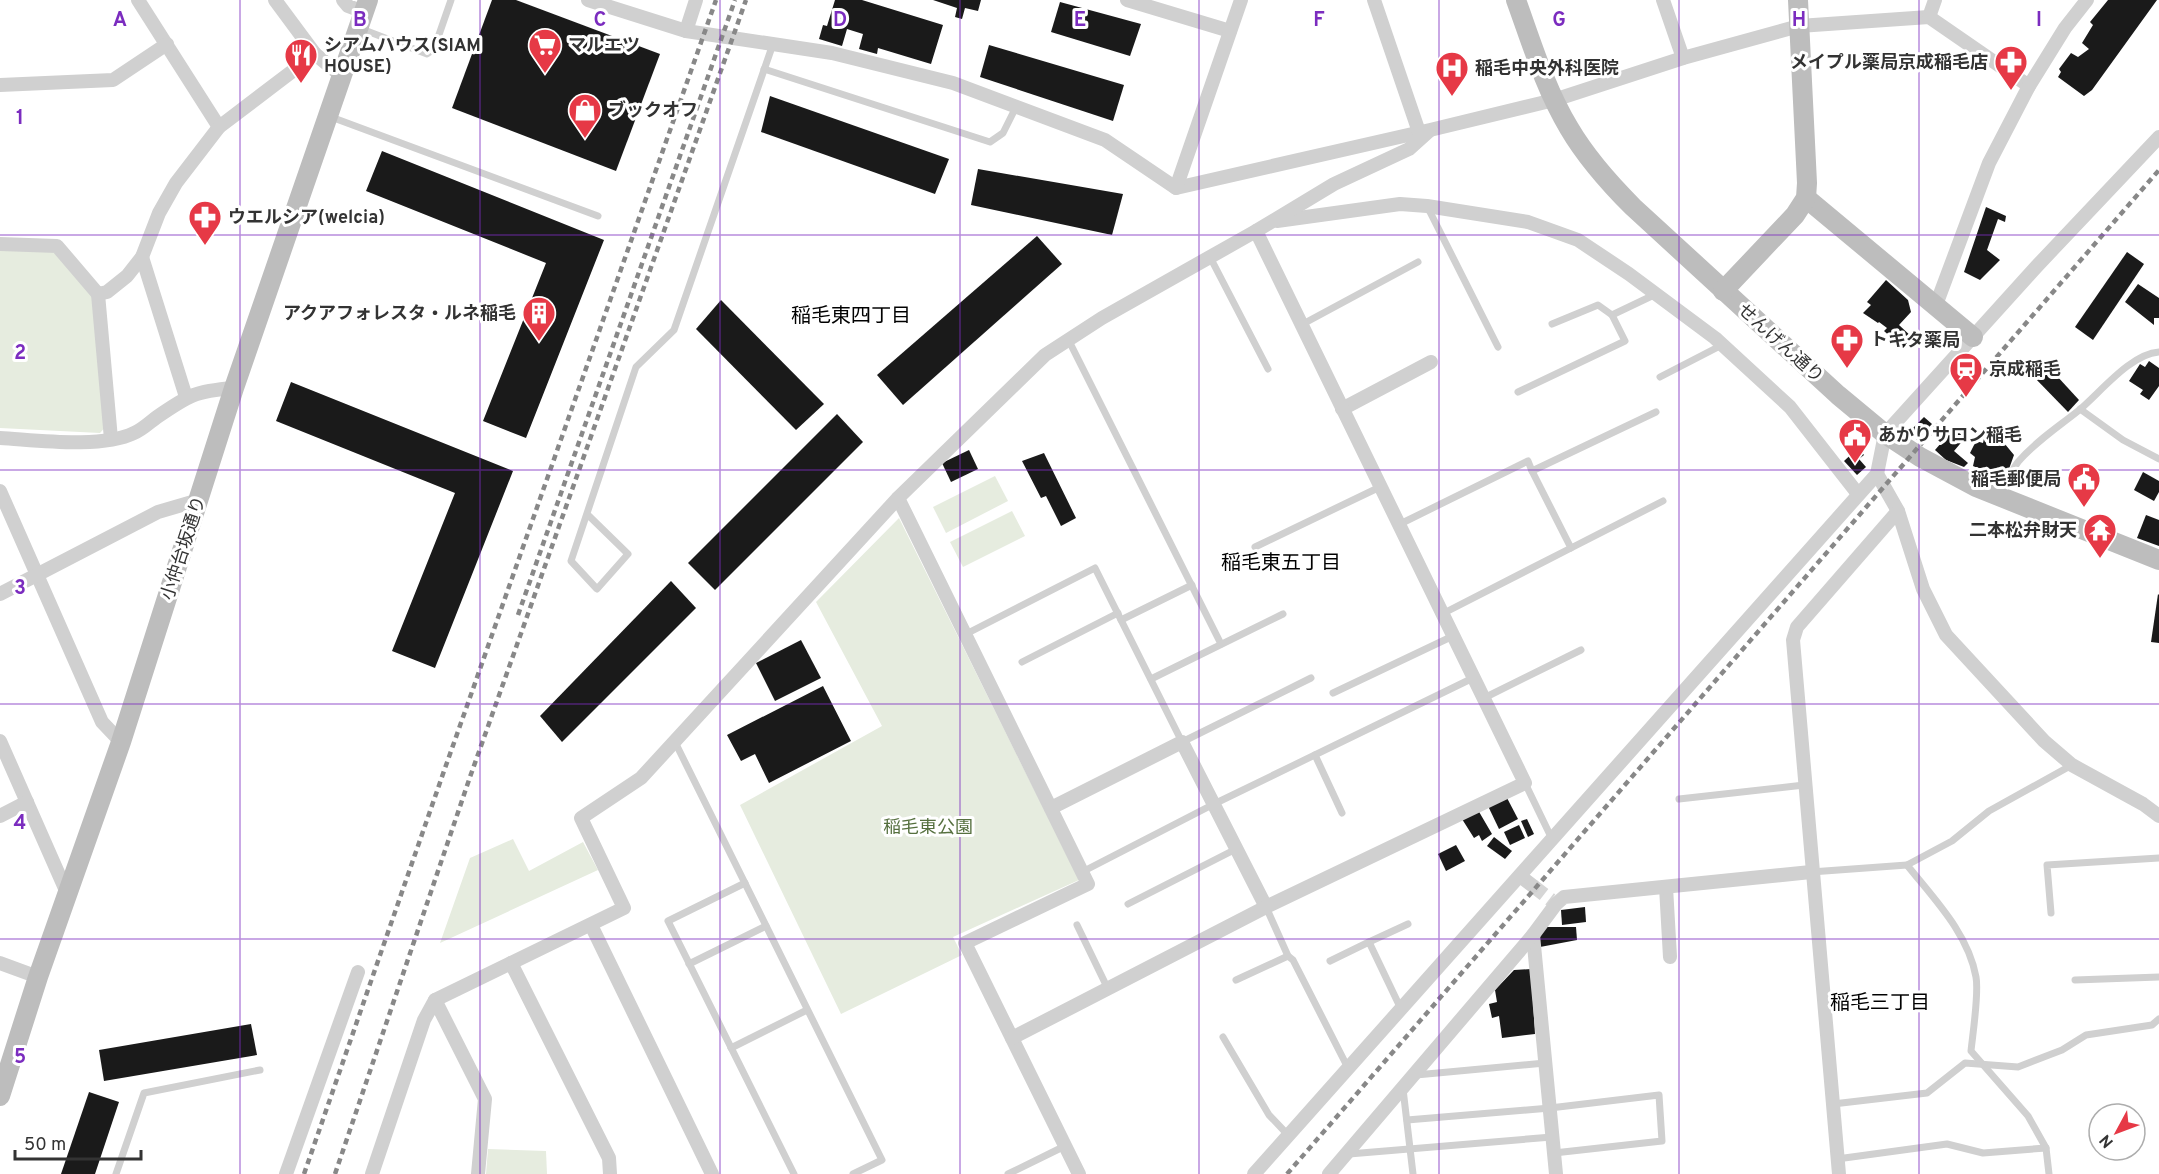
<svg xmlns="http://www.w3.org/2000/svg" width="2159" height="1174" font-family="Overpass,'Noto Sans JP',sans-serif">
  <style>
    .green { fill: #e6ecdf }
    .building { fill: #1a1a1a }
    .lines { fill: none; stroke-linecap: round; stroke-linejoin: round }
    .street-tunnel { stroke: #d6d6d6; stroke-width: 14; stroke-dasharray: 14 7; stroke-linecap: butt }
    .lane { stroke: #d0d0d0; stroke-width: 7 }
    .street { stroke: #d0d0d0; stroke-width: 14 }
    .secondary { stroke: #bdbdbd; stroke-width: 20 }
    .rail { stroke: #888; stroke-width: 4.5; stroke-dasharray: 6 4.5; stroke-linecap: butt }
    .grid { fill: none; stroke: #7b2cbf; stroke-width: 1.5; stroke-opacity: 0.55 }
    .labels { text-anchor: middle; stroke-width: 6; stroke-linejoin: round; paint-order: stroke }
    .poi-label { font-size: 18px; font-weight: bold; fill: #333; stroke: #fff; text-anchor: start }
    .street-label { font-size: 18px; fill: #333; stroke: #fff }
    .park-label { font-size: 18px; fill: #56703f; stroke: #fff }
    .neighbourhood-label { font-size: 20px; fill: #000; stroke: #fff }
    .grid-label { font-size: 20px; text-anchor: middle; font-weight: bold; fill: #7b2cbf; stroke: #fff; stroke-width: 6; stroke-linejoin: round; paint-order: stroke }
  </style>
  <rect width="100%" height="100%" fill="#fff"/>
  <g class="green">
    <polygon points="0,247 56,250 93,293 107,425 100,433 0,428"/>
    <polygon points="995,476 1008,501 946,533 933,507"/>
    <polygon points="1012,511 1025,536 963,567 950,542"/>
    <polygon points="899,518 1079,880 953,937 962,955 841,1014 740,805 882,726 816,602"/>
    <polygon points="513,839 529,871 583,842 598,870 440,943 470,858"/>
    <polygon points="488,1149 546,1151 547,1174 486,1174"/>
  </g>
  <g class="building">
    <polygon points="492,0 516,0 660,54 616,171 452,108"/>
    <polygon points="835,0 862,0 943,25 931,64 878,48 877,54 859,49 863,34 847,29 842,46 819,39 823,25 827,26"/>
    <polygon points="933,0 981,0 978,11 965,8 962,19 955,17 957,8"/>
    <polygon points="2108,0 2157,0 2092,90 2084,96 2058,77 2061,72 2059,69 2071,53 2078,57 2089,49 2082,43 2093,25 2090,22"/>
    <polygon points="1060,2 1141,24 1130,56 1051,32"/>
    <polygon points="989,45 1124,85 1113,121 980,77"/>
    <polygon points="770,96 949,159 935,194 761,132"/>
    <polygon points="382,151 604,240 526,438 483,421 546,263 366,191"/>
    <polygon points="978,169 1123,194 1112,235 971,205"/>
    <polygon points="1986,207 2006,216 2005,222 1998,219 1987,250 2000,260 1980,280 1964,272"/>
    <polygon points="1037,236 1062,264 903,405 877,375"/>
    <polygon points="2127,252 2144,264 2093,340 2075,327"/>
    <polygon points="1886,280 1908,300 1911,312 1899,325 1913,338 1903,348 1884,331 1887,328 1879,322 1878,323 1863,313 1871,305 1867,302"/>
    <polygon points="2138,284 2159,298 2159,318 2154,318 2154,325 2125,302"/>
    <polygon points="721,300 824,404 796,430 696,329"/>
    <polygon points="2149,361 2159,368 2159,386 2149,400 2140,394 2143,390 2129,381 2140,364 2145,367"/>
    <polygon points="2045,363 2079,400 2068,412 2033,376"/>
    <polygon points="291,382 513,471 435,668 392,651 455,493 276,421"/>
    <polygon points="837,414 863,442 715,590 688,563"/>
    <polygon points="1924,417 1932,424 1917,440 1911,430"/>
    <polygon points="1954,428 1965,438 1954,451 1968,463 1964,467 1946,460 1935,450"/>
    <polygon points="1986,429 1995,432 2014,455 2005,480 1973,466 1975,457 1970,453 1976,441 1983,443"/>
    <polygon points="1858,448 1864,455 1859,459 1866,467 1857,475 1844,461"/>
    <polygon points="969,450 978,469 951,482 942,463"/>
    <polygon points="1044,453 1076,518 1061,526 1046,496 1041,498 1022,461"/>
    <polygon points="2143,472 2159,481 2159,492 2154,501 2134,490"/>
    <polygon points="2146,515 2159,520 2159,546 2137,538"/>
    <polygon points="671,581 696,608 562,742 540,716"/>
    <polygon points="2158,594 2159,595 2159,643 2151,642"/>
    <polygon points="801,640 821,678 775,701 756,663"/>
    <polygon points="823,686 851,741 769,783 755,754 741,761 727,735"/>
    <polygon points="1506,796 1518,819 1499,829 1488,806"/>
    <polygon points="1478,810 1492,834 1482,841 1479,835 1474,838 1462,819"/>
    <polygon points="1527,819 1534,834 1528,837 1521,821"/>
    <polygon points="1519,825 1525,838 1510,845 1504,832"/>
    <polygon points="1494,837 1512,851 1505,859 1487,846"/>
    <polygon points="1456,845 1465,861 1446,871 1438,854"/>
    <polygon points="1585,907 1586,922 1562,925 1561,910"/>
    <polygon points="1544,927 1576,927 1577,940 1540,947 1536,936"/>
    <polygon points="1531,969 1535,1034 1502,1038 1499,1016 1492,1018 1489,1004 1497,1002 1495,990 1514,970"/>
    <polygon points="251,1024 257,1055 104,1081 99,1050"/>
    <polygon points="89,1092 119,1102 95,1174 61,1174"/>
  </g>
  <g class="lines">
    <polyline class="street-tunnel" points="1533,886 1551,900"/>
    <g class="lane">
      <polyline points="359,28 427,54 434,49 451,0"/>
      <polyline points="764,69 990,142 1003,133 1016,107"/>
      <polyline points="331,117 598,216"/>
      <polyline points="1427,206 1498,347"/>
      <polyline points="1210,257 1268,369"/>
      <polyline points="1552,324 1598,305 1612,315"/>
      <polyline points="1301,325 1418,262"/>
      <polyline points="1068,339 1221,644"/>
      <polyline points="1660,377 1722,345"/>
      <polyline points="1518,392 1625,341 1612,315 1656,294"/>
      <polyline points="2080,409 2123,440 2159,459"/>
      <polyline points="1532,471 1571,548 1663,501"/>
      <path d="M2001 494C2006 484 2011 471 2018 462 2035 442 2058 427 2078 411 2100 393 2130 354 2159 352"/>
      <polyline points="587,514 628,554 597,589 571,561 636,367 674,330 773,44"/>
      <polyline points="1398,525 1528,461 1532,471 1656,412"/>
      <polyline points="1255,547 1380,487"/>
      <polyline points="1442,614 1571,548"/>
      <polyline points="1121,620 1192,585"/>
      <polyline points="966,634 1095,568 1182,742 1311,678"/>
      <polyline points="1022,662 1118,613"/>
      <polyline points="1151,679 1283,614"/>
      <polyline points="1333,693 1453,636"/>
      <polyline points="1484,698 1581,650"/>
      <polyline points="675,742 882,1160 853,1174"/>
      <polyline points="1315,755 1342,813"/>
      <polyline points="1525,783 1552,839"/>
      <polyline points="1679,799 1804,785"/>
      <polyline points="1082,872 1214,804 1473,678"/>
      <polyline points="1811,872 1907,865"/>
      <polyline points="745,883 668,921 794,1174"/>
      <polyline points="1128,904 1236,849"/>
      <polyline points="1266,907 1288,956 1293,960 1348,1068"/>
      <polyline points="2051,913 2047,865 2159,858"/>
      <polyline points="1077,925 1107,987"/>
      <polyline points="1369,942 1408,924"/>
      <polyline points="1330,961 1369,942 1401,1009"/>
      <polyline points="689,964 766,926"/>
      <polyline points="1236,980 1288,956"/>
      <polyline points="2075,980 2159,977"/>
      <polyline points="1223,1037 1269,1115 1289,1136"/>
      <polyline points="731,1048 807,1010"/>
      <polyline points="1416,1075 1545,1063"/>
      <polyline points="1403,1089 1413,1174"/>
      <polyline points="1833,1104 1927,1093 1965,1063 2018,1067 2062,1050 2086,1035 2152,1025 2159,1019"/>
      <polyline points="1407,1120 1550,1108 1659,1095 1662,1141 1554,1153"/>
      <polyline points="1349,1154 1552,1137"/>
      <polyline points="1837,1159 1947,1144 1983,1153 2046,1148"/>
      <polyline points="116,1174 144,1093 260,1070"/>
      <polyline points="1008,1174 1065,1146"/>
      <path d="M2049 1174 2046 1148 2028 1116 1971 1051C1973 1032 1979 993 1976 977 1968 933 1934 899 1907 865L1952 841 1989 811 2072 765"/>
    </g>
    <g class="street">
      <polyline points="138,0 219,127"/>
      <polyline points="275,0 315,54"/>
      <polyline points="343,0 348,6 364,12"/>
      <polyline points="588,0 686,31 832,53 953,83 1105,140 1176,188 1430,130 1554,100 1683,58 1799,26 1929,17 2029,86"/>
      <polyline points="1127,0 1230,31"/>
      <polyline points="1374,0 1419,132"/>
      <polyline points="1663,0 1683,58"/>
      <polyline points="1929,17 1935,0"/>
      <polyline points="686,31 696,0"/>
      <polyline points="0,85 113,80 167,44"/>
      <polyline points="1176,188 1241,0"/>
      <polyline points="1277,221 1400,204 1427,206 1528,222 1578,240 1629,274 1715,338 1790,407 1858,494"/>
      <polyline points="0,244 57,246 98,294 107,292 127,276 142,257 159,213 176,183 219,127 315,54 343,77"/>
      <polyline points="142,257 186,397"/>
      <polyline points="98,294 111,439"/>
      <polyline points="1936,305 1989,163 2029,86 2065,28 2087,0"/>
      <polyline points="1342,409 1431,362"/>
      <path d="M0 438C36 440 101 449 134 433 142 430 150 422 157 417 189 395 195 391 234 388"/>
      <polyline points="1877,474 1898,511 1923,589 1946,635 2044,741 2072,765 2143,804 2159,816"/>
      <polyline points="0,491 102,722 121,742"/>
      <polyline points="898,498 1088,884 965,943 1079,1174"/>
      <polyline points="0,594 158,512 199,500"/>
      <polyline points="0,741 67,893"/>
      <polyline points="1051,808 1182,742 1266,907"/>
      <polyline points="0,816 27,802"/>
      <polyline points="1520,876 1533,886"/>
      <polyline points="1666,887 1670,957"/>
      <polyline points="591,925 712,1174"/>
      <polyline points="1533,935 1556,1174"/>
      <polyline points="0,963 38,977"/>
      <polyline points="511,963 609,1158 610,1174"/>
      <polyline points="435,1000 624,908 581,818 641,778 898,498 1045,355 1102,318 1256,231 1334,184 1409,149 1429,131"/>
      <polyline points="1012,1038 1266,907 1525,783 1256,231"/>
      <polyline points="286,1174 358,972"/>
      <polyline points="372,1174 424,1020 435,1000 485,1099 478,1174"/>
      <polyline points="1254,1174 1877,474 1885,434 2037,266 2159,137"/>
      <polyline points="1329,1174 1533,935 1556,904 1564,897 1811,872"/>
      <polyline points="1839,1174 1793,640 1797,627 1898,511"/>
    </g>
    <g class="secondary">
      <path d="M1516 0C1532 44 1545 88 1569 128 1586 157 1609 183 1633 207L1838 395 1885 434 1920 457 1976 487 2159 560"/>
      <polyline points="1806,198 1973,337"/>
      <polyline points="1723,291 1795,215 1806,198 1807,183 1798,0"/>
      <polyline points="0,1096 38,977 121,742 234,388 368,0"/>
    </g>
    <g class="rail">
      <polyline points="518,615 735,0"/>
      <polyline points="304,1174 444,771 716,0"/>
      <polyline points="335,1174 470,777 746,0"/>
      <polyline points="1287,1174 2159,170"/>
    </g>
  </g>
  <path class="grid" d="M240 0V1174M480 0V1174M720 0V1174M960 0V1174M1199 0V1174M1439 0V1174M1679 0V1174M1919 0V1174M0 235H2159M0 470H2159M0 704H2159M0 939H2159"/>
  <defs>
    <symbol id="supermarket-pin" viewBox="-11 -11 22 30"><path d="M0 17L-7.5 6A9.5 9.5 0 1 1 7.5 6Z" fill="#e63946" stroke="#fff"/><path d="M-6-5.5h2.5l.6 2H6L4.5 2H-2.5L-4.4-4H-6ZM-1.5 3.2a1.3 1.3 0 1 0 .1 0ZM3 3.2a1.3 1.3 0 1 0 .1 0Z" fill="#fff"/></symbol>
    <symbol id="restaurant-pin" viewBox="-11 -11 22 30"><path d="M0 17L-7.5 6A9.5 9.5 0 1 1 7.5 6Z" fill="#e63946" stroke="#fff"/><path d="M-5-6h1v4h1v-4h1v4h1v-4h1v5L-1.5 .5V6h-2V.5L-5-1ZM5-6V6H3V1.5H1.5Q1.5-4 5-6Z" fill="#fff"/></symbol>
    <symbol id="pharmacy-pin" viewBox="-11 -11 22 30"><path d="M0 17L-7.5 6A9.5 9.5 0 1 1 7.5 6Z" fill="#e63946" stroke="#fff"/><path d="M-2-6h4v4h4v4h-4v4h-4v-4h-4v-4h4Z" fill="#fff"/></symbol>
    <symbol id="hospital-pin" viewBox="-11 -11 22 30"><path d="M0 17L-7.5 6A9.5 9.5 0 1 1 7.5 6Z" fill="#e63946" stroke="#fff"/><path d="M-5-5h3v3.5h4V-5h3V5h-3V1.5h-4V5h-3Z" fill="#fff"/></symbol>
    <symbol id="shop-pin" viewBox="-11 -11 22 30"><path d="M0 17L-7.5 6A9.5 9.5 0 1 1 7.5 6Z" fill="#e63946" stroke="#fff"/><path d="M-5-2.5h2.3a2.7 3.5 0 0 1 5.4 0H5L5.5 6h-11ZM-1.5-2.5h3a1.5 2.3 0 0 0-3 0Z" fill="#fff"/></symbol>
    <symbol id="building-pin" viewBox="-11 -11 22 30"><path d="M0 17L-7.5 6A9.5 9.5 0 1 1 7.5 6Z" fill="#e63946" stroke="#fff"/><path d="M-4-6H4V6H1V3H-1V6H-4ZM-2.5-4.3h1.7v1.8h-1.7ZM.8-4.3h1.7v1.8H.8ZM-2.5-1h1.7V.8h-1.7ZM.8-1h1.7V.8H.8Z" fill="#fff"/></symbol>
    <symbol id="station-pin" viewBox="-11 -11 22 30"><path d="M0 17L-7.5 6A9.5 9.5 0 1 1 7.5 6Z" fill="#e63946" stroke="#fff"/><path d="M-3-6H3Q5-6 5-4V2Q5 4 3 4L4.5 6H3L1.5 4h-3L-3 6H-4.5L-3 4Q-5 4-5 2V-4Q-5-6-3-6ZM-3.5-4v3h7v-3ZM-3.5 1v1.5H-2V1ZM2 1v1.5H3.5V1Z" fill="#fff"/></symbol>
    <symbol id="civic-pin" viewBox="-11 -11 22 30"><path d="M0 17L-7.5 6A9.5 9.5 0 1 1 7.5 6Z" fill="#e63946" stroke="#fff"/><path d="M-.6-6.5H3V-4.5H.6V-3L4-1V1h2V6H-6V1h2V-1L-.6-3ZM-1.2 2.5V6h2.4V2.5Z" fill="#fff"/></symbol>
    <symbol id="temple-pin" viewBox="-11 -11 22 30"><path d="M0 17L-7.5 6A9.5 9.5 0 1 1 7.5 6Z" fill="#e63946" stroke="#fff"/><path d="M0-6L5-2H3V0L6.5 2.5H4V6H1.5V3h-3V6H-4V2.5H-6.5L-3 0V-2H-5Z" fill="#fff"/></symbol>
  </defs>
  <g fill-rule="evenodd">
    <use href="#supermarket-pin" x="526" y="26" width="38" height="52"/>
    <use href="#restaurant-pin" x="282" y="36" width="38" height="52"/>
    <use href="#pharmacy-pin" x="1992" y="43" width="38" height="52"/>
    <use href="#hospital-pin" x="1433" y="49" width="38" height="52"/>
    <use href="#shop-pin" x="566" y="91" width="38" height="52"/>
    <use href="#pharmacy-pin" x="186" y="198" width="38" height="52"/>
    <use href="#building-pin" x="520" y="294" width="38" height="52"/>
    <use href="#pharmacy-pin" x="1828" y="321" width="38" height="52"/>
    <use href="#station-pin" x="1947" y="350" width="38" height="52"/>
    <use href="#civic-pin" x="1836" y="416" width="38" height="52"/>
    <use href="#civic-pin" x="2065" y="460" width="38" height="52"/>
    <use href="#temple-pin" x="2081" y="511" width="38" height="52"/>
  </g>
  <g class="labels">
    <g class="poi-label">
      <text x="324" y="51">シアムハウス(SIAM<tspan x="324" dy="21">HOUSE)</tspan></text>
      <text x="568" y="51">マルエツ</text>
      <text x="1988" y="68" text-anchor="end">メイプル薬局京成稲毛店</text>
      <text x="1475" y="74">稲毛中央外科医院</text>
      <text x="608" y="116">ブックオフ</text>
      <text x="228" y="223">ウエルシア(welcia)</text>
      <text x="516" y="319" text-anchor="end">アクアフォレスタ・ルネ稲毛</text>
      <text x="1870" y="346">トキタ薬局</text>
      <text x="1989" y="375">京成稲毛</text>
      <text x="1878" y="441">あかりサロン稲毛</text>
      <text x="2061" y="485" text-anchor="end">稲毛郵便局</text>
      <text x="2077" y="536" text-anchor="end">二本松弁財天</text>
    </g>
    <g class="street-label">
      <text transform="translate(1781 343) rotate(42)" y="6">せんげん通り</text>
      <text transform="translate(183 548) rotate(-72)" y="6">小仲台坂通り</text>
    </g>
    <g class="park-label">
      <text x="928" y="833">稲毛東公園</text>
    </g>
    <g class="neighbourhood-label">
      <text x="851" y="322">稲毛東四丁目</text>
      <text x="1281" y="569">稲毛東五丁目</text>
      <text x="1880" y="1009">稲毛三丁目</text>
    </g>
  </g>
  <g class="grid-label">
    <text x="120" y="26">A</text>
    <text x="360" y="26">B</text>
    <text x="600" y="26">C</text>
    <text x="840" y="26">D</text>
    <text x="1080" y="26">E</text>
    <text x="1319" y="26">F</text>
    <text x="1559" y="26">G</text>
    <text x="1799" y="26">H</text>
    <text x="2039" y="26">I</text>
    <text x="20" y="124">1</text>
    <text x="20" y="359">2</text>
    <text x="20" y="594">3</text>
    <text x="20" y="829">4</text>
    <text x="20" y="1063">5</text>
  </g>
  <g transform="translate(2117 1132) rotate(229)"><circle r="28" fill="#ffffff" stroke="#adadad" stroke-width="1.5"/>
  <path d="M0-4.5L10 22L0 15L-10 22Z" fill="#e63946"/>
  <text y="-9" font-size="16" font-weight="bold" text-anchor="middle" fill="#333333">N</text>
  </g>
  <path d="M15 1150v9h126v-9" fill="none" stroke="#333333" stroke-width="3"/>
  <text x="24" y="1150" font-size="18" fill="#333333" stroke="#ffffff" stroke-width="4.5" paint-order="stroke">50 m</text>
</svg>
